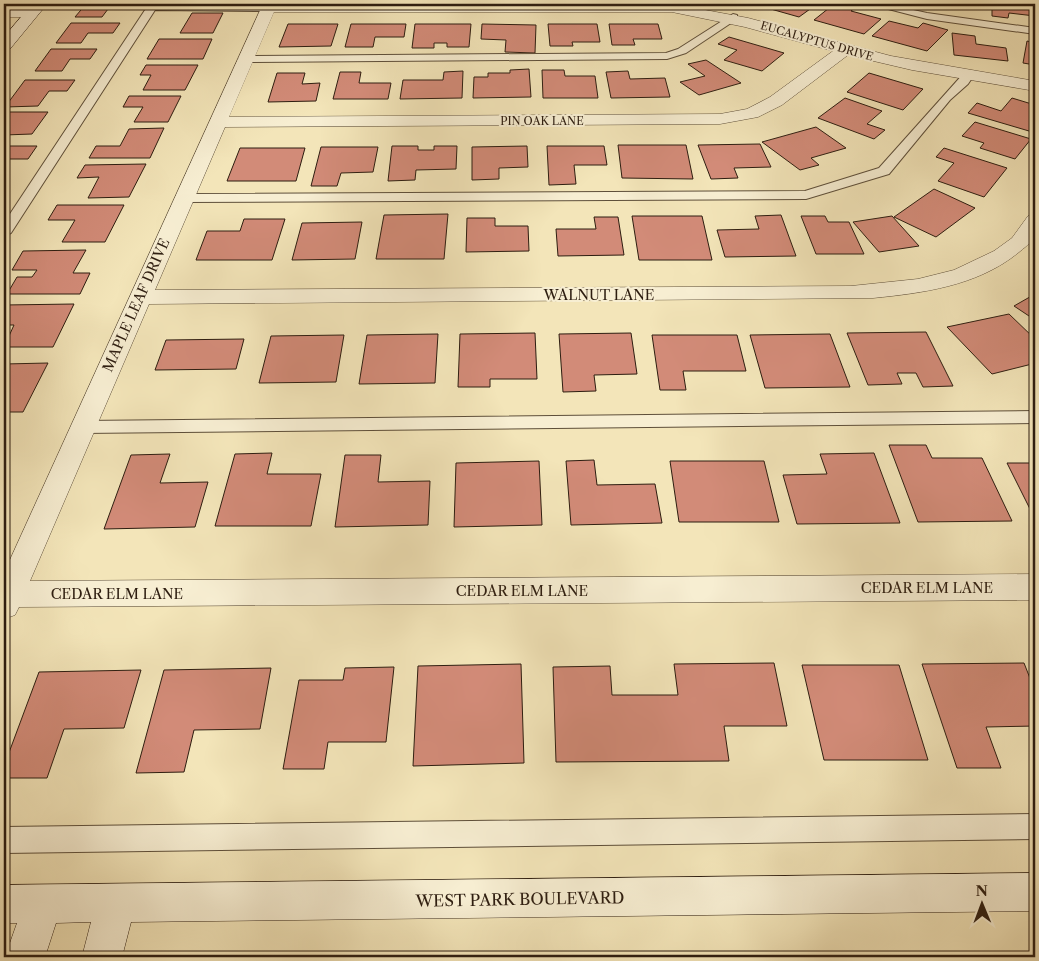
<svg xmlns="http://www.w3.org/2000/svg" width="1039" height="961" font-family="'Libre Caslon Text',serif">
  <style>
    .building { fill: #d28b78; stroke: #2d1d10 }
    .lines { fill: none; stroke-linecap: round; stroke-linejoin: round }
    .lane-casing { stroke: #5e4f3a; stroke-width: 2 }
    .street-casing { stroke: #5e4f3a; stroke-width: 1 }
    .secondary-casing { stroke: #2d1d10; stroke-width: 1 }
    .lane { fill: #f7eed2; fill-rule: evenodd }
    .street { fill: #f7eed2; fill-rule: evenodd }
    .secondary { fill: #f7eed2; fill-rule: evenodd }
    .labels { text-anchor: middle; stroke-width: 4; stroke-linejoin: round; paint-order: stroke }
    .far-street-label { font-size: 11px; fill: #2d1d10; stroke: #f7eed2 }
    .street-label { font-size: 14px; fill: #2d1d10; stroke: #f7eed2 }
    .near-street-label { font-size: 16px; fill: #2d1d10; stroke: #f7eed2 }
  </style>
  <rect width="100%" height="100%" fill="#f3e5b9"/>
  <filter id="stains"><feTurbulence type="fractalNoise" baseFrequency=".004" numOctaves="4"/><feColorMatrix values="0 0 0 0 .2 0 0 0 0 .09 0 0 0 0 .02 0 0 0 .5 -.17"/></filter>
  <radialGradient id="worn" r=".72"><stop offset=".6" stop-color="#630" stop-opacity="0"/><stop offset="1" stop-color="#630" stop-opacity=".3"/></radialGradient>
  <g class="building">
    <polygon points="86,4 132,4 111,5 102,17 75,17"/>
    <polygon points="753,4 817,4 799,17"/>
    <polygon points="834,4 856,7 851,11 881,19 864,34 814,20"/>
    <polygon points="944,4 980,4 979,9"/>
    <polygon points="992,4 1035,4 1035,16 1009,13 1008,18 992,16"/>
    <polygon points="192,13 223,13 213,33 180,33"/>
    <polygon points="889,21 918,28 923,23 948,30 927,51 872,36"/>
    <polygon points="71,23 120,23 113,33 88,33 81,43 56,43"/>
    <polygon points="288,24 338,24 331,46 279,47"/>
    <polygon points="351,24 406,24 404,37 375,37 373,47 345,47"/>
    <polygon points="415,24 471,24 469,47 447,47 447,43 434,43 434,48 412,48"/>
    <polygon points="482,24 536,25 535,53 505,52 506,40 481,39"/>
    <polygon points="548,24 597,24 600,42 572,42 573,46 550,46"/>
    <polygon points="609,24 658,24 662,39 633,39 635,45 612,45"/>
    <polygon points="952,33 975,36 976,44 1006,48 1008,61 954,55"/>
    <polygon points="729,37 784,53 762,71 724,60 737,50 718,44"/>
    <polygon points="159,39 212,39 203,59 147,59"/>
    <polygon points="1027,41 1035,43 1035,65 1023,63"/>
    <polygon points="51,49 97,49 90,59 70,59 62,71 35,71"/>
    <polygon points="706,60 741,83 699,95 680,82 705,76 688,64"/>
    <polygon points="146,65 198,65 185,90 143,90 151,75 140,75"/>
    <polygon points="529,69 531,97 473,98 474,77 488,77 488,73 510,73 510,70"/>
    <polygon points="542,70 564,70 565,76 595,76 598,98 543,98"/>
    <polygon points="463,71 462,98 400,99 403,80 443,80 444,72"/>
    <polygon points="628,71 630,79 665,78 670,97 611,98 606,72"/>
    <polygon points="340,72 361,72 359,83 391,83 388,99 333,99"/>
    <polygon points="277,73 305,73 302,84 320,83 316,101 268,102"/>
    <polygon points="869,73 923,89 903,110 847,92"/>
    <polygon points="25,80 75,80 67,91 49,91 38,106 5,107"/>
    <polygon points="129,96 181,96 168,122 134,122 143,107 123,107"/>
    <polygon points="845,98 882,111 867,124 885,130 874,139 818,118"/>
    <polygon points="1012,98 1035,105 1035,124 1029,131 968,113 977,103 1001,111"/>
    <polygon points="4,112 48,112 32,134 4,135"/>
    <polygon points="975,122 1031,139 1015,159 980,148 984,143 962,136"/>
    <polygon points="816,127 846,148 811,158 819,165 800,170 762,142"/>
    <polygon points="164,128 150,158 89,158 96,146 120,146 129,129"/>
    <polygon points="760,144 771,167 734,168 738,178 711,179 698,145"/>
    <polygon points="618,145 686,145 693,179 622,178"/>
    <polygon points="4,146 37,146 28,159 7,159 4,164"/>
    <polygon points="392,146 418,146 418,150 434,150 434,146 457,146 456,169 416,170 415,180 388,181"/>
    <polygon points="527,146 528,167 499,168 499,179 472,180 472,147"/>
    <polygon points="547,146 604,146 607,165 574,165 576,184 549,185"/>
    <polygon points="321,147 378,147 373,172 341,173 337,186 311,186"/>
    <polygon points="240,148 305,148 296,181 227,181"/>
    <polygon points="944,148 1007,168 984,197 938,181 954,163 936,157"/>
    <polygon points="146,164 129,197 88,198 99,177 77,178 85,165"/>
    <polygon points="934,189 975,208 936,237 894,217"/>
    <polygon points="57,205 124,205 105,242 62,242 75,220 48,220"/>
    <polygon points="448,214 444,259 376,259 384,215"/>
    <polygon points="781,215 796,256 725,257 717,230 759,229 755,216"/>
    <polygon points="632,216 702,216 712,260 639,260"/>
    <polygon points="801,216 825,216 828,222 849,222 864,254 816,254"/>
    <polygon points="892,216 919,246 879,252 853,222"/>
    <polygon points="594,217 618,217 624,255 558,256 556,229 596,229"/>
    <polygon points="467,218 495,218 495,226 528,226 529,251 466,252"/>
    <polygon points="244,219 285,219 272,260 196,260 207,231 240,231"/>
    <polygon points="362,222 355,259 292,260 302,223"/>
    <polygon points="86,250 73,273 90,273 80,294 7,294 17,277 32,277 37,270 12,270 23,251"/>
    <polygon points="1035,294 1035,320 1014,306"/>
    <polygon points="74,304 53,347 4,347 14,325 4,325 4,305"/>
    <polygon points="1009,314 1035,339 1035,367 1032,364 992,374 947,327"/>
    <polygon points="926,332 953,386 923,387 916,373 897,373 902,384 868,385 847,333"/>
    <polygon points="535,333 537,379 490,379 490,387 458,387 460,334"/>
    <polygon points="631,333 637,374 594,375 596,391 563,392 559,334"/>
    <polygon points="438,334 435,383 359,384 367,335"/>
    <polygon points="830,334 850,387 765,388 750,335"/>
    <polygon points="344,335 336,382 259,383 271,336"/>
    <polygon points="652,335 737,335 746,371 683,371 686,390 660,390"/>
    <polygon points="244,339 236,369 155,370 166,340"/>
    <polygon points="48,363 23,412 4,412 4,364"/>
    <polygon points="889,445 926,445 932,458 982,458 1012,521 918,522"/>
    <polygon points="272,453 267,474 321,474 311,526 215,526 235,454"/>
    <polygon points="874,453 900,523 797,524 783,475 827,474 820,454"/>
    <polygon points="170,454 160,483 208,482 195,527 104,529 131,455"/>
    <polygon points="345,455 381,455 378,482 430,481 428,525 335,527"/>
    <polygon points="594,460 597,485 655,484 662,523 571,525 566,461"/>
    <polygon points="539,461 542,525 454,527 456,463"/>
    <polygon points="670,461 764,461 779,522 679,522"/>
    <polygon points="1007,463 1035,463 1035,519"/>
    <polygon points="774,663 787,726 724,726 729,761 556,762 553,667 610,666 612,695 678,695 674,664"/>
    <polygon points="1024,663 1035,691 1035,726 986,727 1001,768 957,768 922,664"/>
    <polygon points="521,664 524,763 413,766 418,666"/>
    <polygon points="802,665 899,665 928,760 824,760"/>
    <polygon points="394,667 386,742 328,742 324,769 283,769 299,680 343,680 345,668"/>
    <polygon points="271,668 260,729 194,730 184,772 136,773 164,670"/>
    <polygon points="141,670 124,728 64,729 47,778 4,778 4,766 39,672"/>
  </g>
  <g class="lines">
    <defs>
      <g id="lane">
        <polygon points="149,4 268,5 273,8 268,11 155,10 11,233 4,237 4,223"/>
        <polygon points="869,4 886,4 927,13 1035,28 1035,34 927,19"/>
        <polygon points="733,14 737,15 737,19 686,53 667,59 245,62 239,59 245,56 666,53 678,49"/>
        <polygon points="968,72 974,75 968,84 950,100 889,174 806,199 184,202 177,198 184,194 805,191 879,168 964,73"/>
        <polygon points="1035,411 1035,423 82,433 76,432 73,427 76,422 82,421"/>
        <polygon points="1035,814 1035,839 4,853 4,827"/>
      </g>
      <g id="street">
        <path d="M263 4H673L748 18 891 56 1035 81V91L912 70 848 55 782 105 758 117 720 124 225 127 155 290 851 286 918 279 954 270 994 251 1012 238 1028 216 1035 214C1035 220 1037 231 1034 237 1031 243 1024 248 1018 253 977 286 923 293 873 298L149 304 30 581 1035 574V600L19 607 15 615 4 619V573ZM274 12H672L745 27 833 51 770 97 747 109 720 114 229 117Z"/>
        <polygon points="4,9 32,9 39,13 32,17 4,17"/>
      </g>
      <g id="secondary">
        <polygon points="32,4 47,4 10,49 4,51 4,37"/>
        <polygon points="1035,873 1035,911 131,922 122,957 82,957 91,922 56,923 45,957 5,957 17,923 4,923 4,885"/>
      </g>
    </defs>
    <use href="#lane" class="lane-casing"/>
    <use href="#street" class="street-casing"/>
    <use href="#secondary" class="secondary-casing"/>
    <use href="#lane" class="lane"/>
    <use href="#street" class="street"/>
    <use href="#secondary" class="secondary"/>
  </g>
  <g class="labels">
    <g class="far-street-label">
      <text transform="translate(817 41) rotate(16)" y="4">EUCALYPTUS DRIVE</text>
      <text x="542" y="125">PIN OAK LANE</text>
    </g>
    <g class="street-label">
      <text x="599" y="300">WALNUT LANE</text>
      <text transform="translate(136 305) rotate(-66)" y="5">MAPLE LEAF DRIVE</text>
      <text x="927" y="593">CEDAR ELM LANE</text>
      <text x="522" y="596">CEDAR ELM LANE</text>
      <text x="117" y="599">CEDAR ELM LANE</text>
    </g>
    <g class="near-street-label">
      <text transform="translate(520 899) rotate(-1)" y="6">WEST PARK BOULEVARD</text>
    </g>
  </g>
  <rect width="1039" height="961" fill="none" stroke="#f3e5b9" stroke-width="20"/>
  <rect x="5" y="5" width="1029" height="951" fill="none" stroke="#2d1d10" stroke-width="2.5"/>
  <rect x="10" y="10" width="1019" height="941" fill="none" stroke="#2d1d10"/>
  <g transform="translate(982 904) rotate(359)" stroke="#f7eed2" stroke-width="4" paint-order="stroke">
  <path d="M0-4L9 19L0 12L-9 19Z" fill="#2d1d10"/>
  <text y="-8" font-size="14" font-weight="bold" text-anchor="middle" fill="#2d1d10">N</text>
  </g>
  <rect width="100%" height="100%" filter="url(#stains)"/>
  <rect width="100%" height="100%" fill="url(#worn)"/>
</svg>
